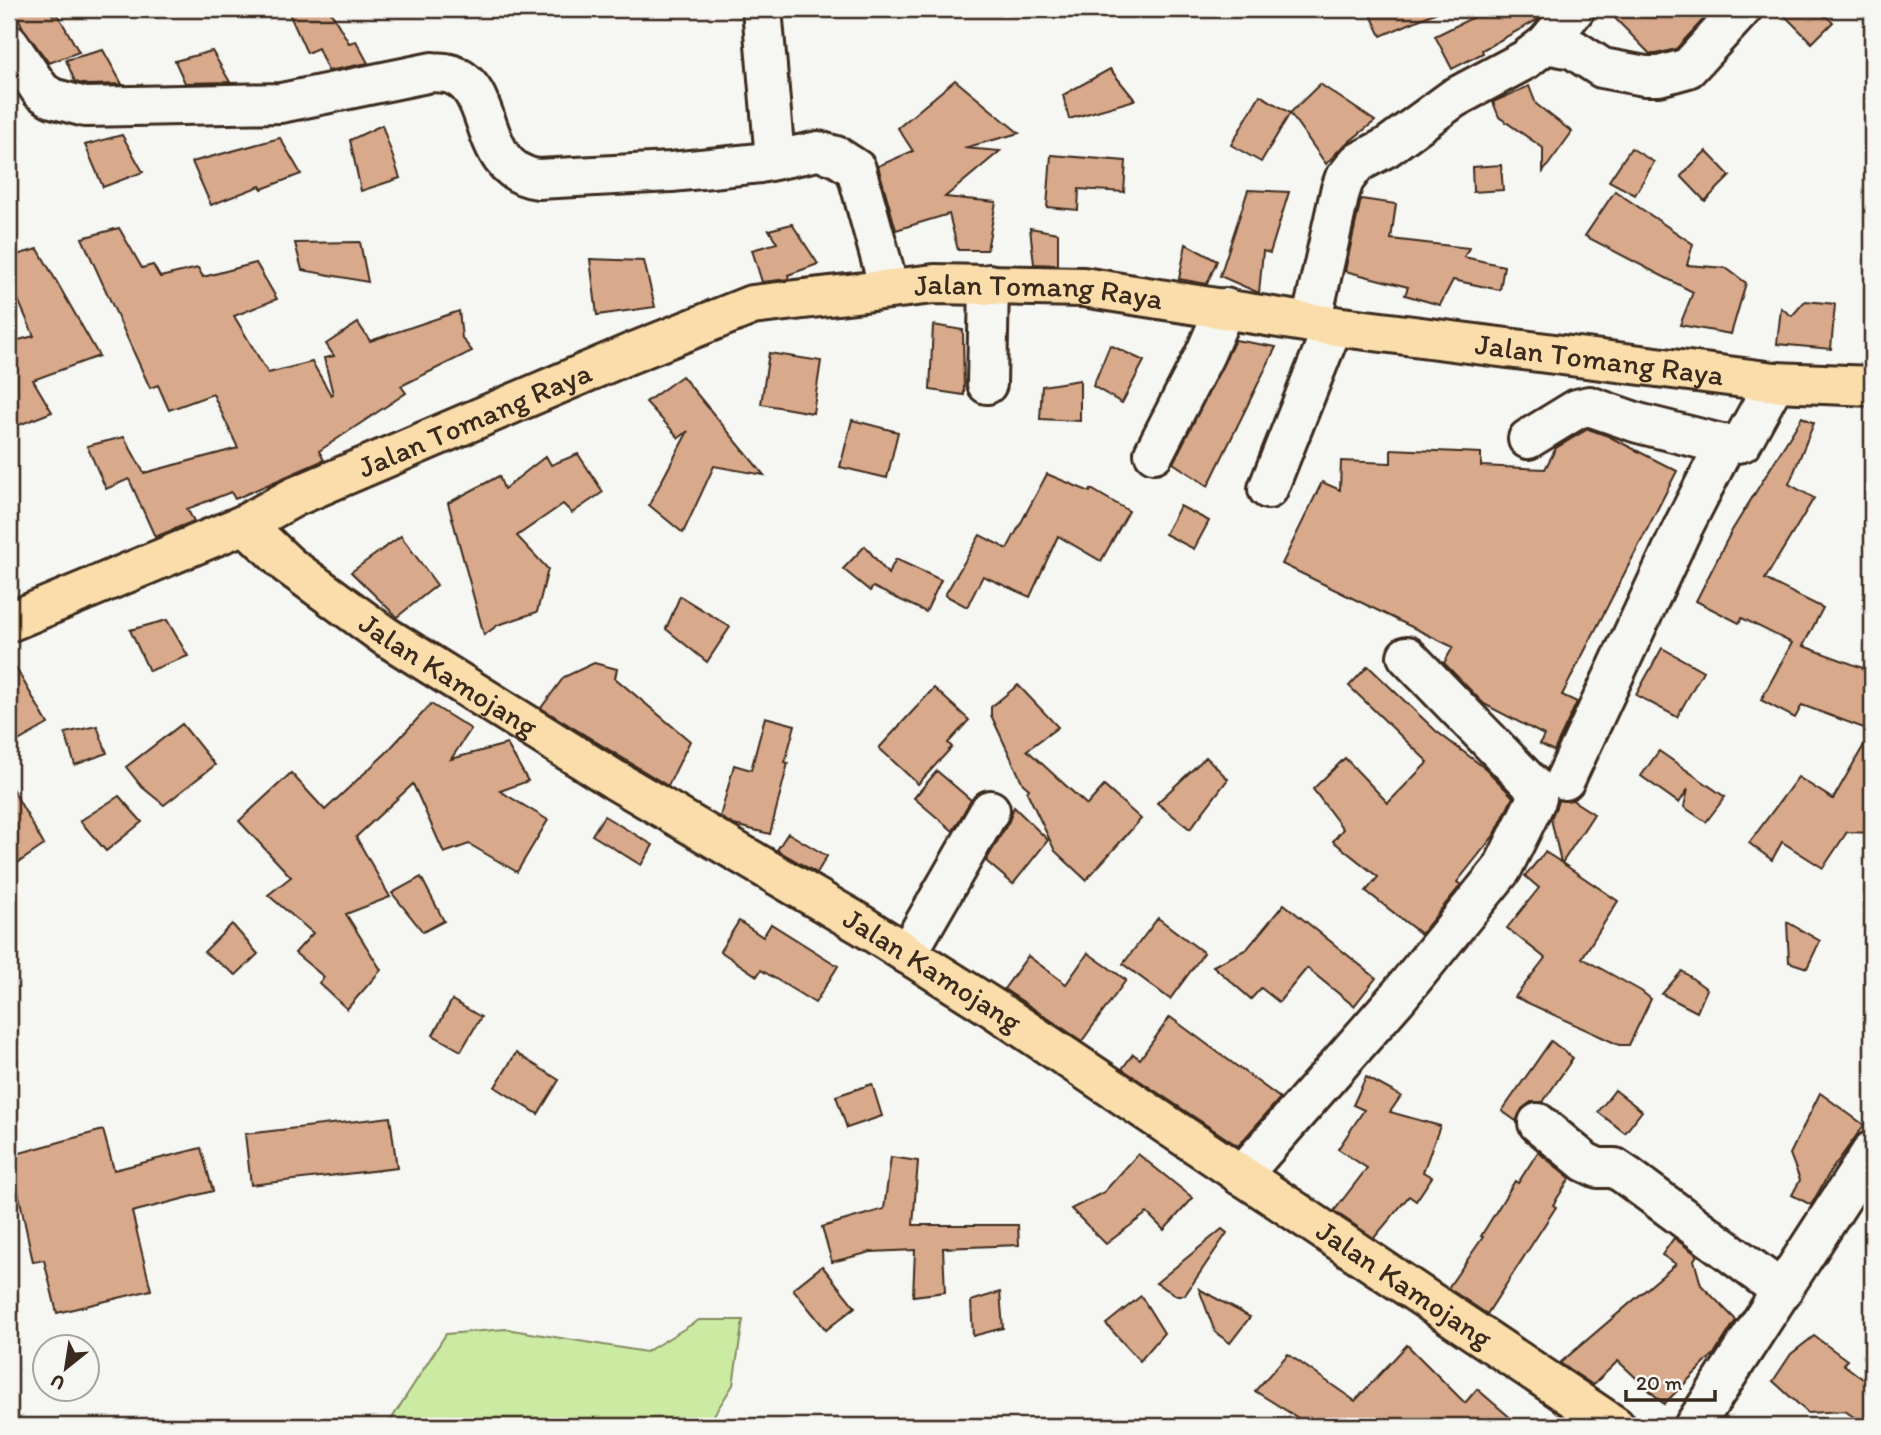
<svg xmlns="http://www.w3.org/2000/svg" width="1881" height="1435" font-family="Itim,sans-serif">
  <style>
    .green { fill: #cbeba3; stroke: #838a60; stroke-width: 2 }
    .building { fill: #d8a98a; stroke: #3b2a1e; stroke-width: 2 }
    .lines { fill: none; stroke-linecap: round; stroke-linejoin: round }
    .minor-casing { stroke: #3b2a1e; stroke-width: 44 }
    .major-casing { stroke: #3b2a1e; stroke-width: 44 }
    .minor { stroke: #f6f6f2; stroke-width: 38 }
    .major { stroke: #faddab; stroke-width: 38 }
    .labels { text-anchor: middle; stroke-width: 5; stroke-linejoin: round; paint-order: stroke }
    .street-label { font-size: 30px; fill: #3b2a1e; stroke: #f6f6f2 }
  </style>
  <rect width="100%" height="100%" fill="#f6f6f2"/>
  <filter id="ink" filterUnits="userSpaceOnUse"><feTurbulence type="fractalNoise" baseFrequency=".0143" numOctaves="2"/><feDisplacementMap in="SourceGraphic" scale="14" xChannelSelector="R" yChannelSelector="G"/><feConvolveMatrix kernelMatrix="1 2 1 2 8 2 1 2 1" color-interpolation-filters="sRGB"/></filter>
  <g filter="url(#ink)">
    <polygon class="green" points="699,1320 743,1320 733,1385 707,1426 387,1426 446,1334 506,1329 646,1352"/>
    <g class="building">
      <polygon points="14,9 49,9 53,16 58,15 79,52 49,63 23,28"/>
      <polygon points="287,9 329,9 349,43 356,41 368,63 328,71 318,48 307,53"/>
      <polygon points="1368,9 1444,9 1381,36"/>
      <polygon points="1490,9 1547,9 1537,20 1482,50 1483,53 1452,69 1435,36"/>
      <polygon points="1606,9 1713,9 1676,49 1656,54 1650,54"/>
      <polygon points="1778,9 1816,9 1833,22 1812,43"/>
      <polygon points="103,50 122,84 88,85 75,82 66,60"/>
      <polygon points="212,51 230,82 185,83 175,61"/>
      <polygon points="1110,69 1135,100 1069,119 1063,95"/>
      <polygon points="955,80 1019,133 964,148 1000,151 945,197 996,202 987,250 958,250 949,214 896,230 878,166 913,151 898,128"/>
      <polygon points="1320,84 1375,121 1340,149 1326,164 1290,113"/>
      <polygon points="1529,86 1536,104 1572,132 1543,172 1543,148 1499,117 1493,102"/>
      <polygon points="1260,95 1290,113 1261,162 1231,145"/>
      <polygon points="382,125 400,178 361,191 350,140"/>
      <polygon points="122,135 143,172 103,187 85,145"/>
      <polygon points="280,138 301,174 262,189 260,186 211,205 192,162"/>
      <polygon points="1631,148 1654,162 1635,195 1609,181"/>
      <polygon points="1706,151 1730,176 1705,201 1681,176"/>
      <polygon points="1051,155 1126,161 1124,192 1079,189 1078,210 1047,207"/>
      <polygon points="1501,165 1503,190 1473,192 1472,167"/>
      <polygon points="1248,190 1289,192 1270,253 1263,251 1259,293 1220,276"/>
      <polygon points="1615,191 1693,244 1687,265 1726,268 1746,283 1731,334 1680,325 1693,292 1585,236"/>
      <polygon points="1361,199 1396,204 1391,239 1469,248 1464,257 1504,266 1500,290 1453,280 1440,305 1405,295 1408,287 1345,271"/>
      <polygon points="792,224 818,264 788,275 789,279 762,282 752,250 777,243 769,230"/>
      <polygon points="119,228 142,268 153,265 160,277 198,268 203,277 256,263 277,299 234,316 268,373 312,362 331,395 333,394 324,358 334,356 326,344 358,323 370,341 459,311 462,338 472,351 401,386 406,393 319,451 324,460 235,499 231,492 187,509 194,521 155,537 129,479 106,489 87,446 124,437 144,473 238,448 213,394 169,410 158,385 150,388 82,238"/>
      <polygon points="1030,228 1058,233 1058,265 1034,264"/>
      <polygon points="360,242 368,282 302,270 295,243"/>
      <polygon points="1186,244 1217,261 1207,284 1179,279"/>
      <polygon points="38,249 99,356 33,380 52,412 9,429 9,338 11,342 34,336 9,279 9,257"/>
      <polygon points="590,259 644,261 655,307 597,315"/>
      <polygon points="1805,301 1835,304 1831,349 1777,344 1781,308 1792,316"/>
      <polygon points="933,325 963,330 964,395 930,390"/>
      <polygon points="1235,340 1276,347 1208,486 1173,463"/>
      <polygon points="1110,345 1144,361 1122,403 1093,386"/>
      <polygon points="769,353 821,361 813,413 761,404"/>
      <polygon points="682,376 764,475 714,466 683,533 649,505 688,431 679,438 646,402"/>
      <polygon points="1080,380 1080,421 1040,419 1042,386"/>
      <polygon points="1802,417 1814,423 1789,484 1814,498 1765,579 1823,608 1803,646 1863,668 1872,702 1872,833 1847,832 1823,868 1782,842 1772,860 1749,843 1798,777 1833,799 1872,731 1802,705 1795,718 1761,700 1792,643 1742,618 1739,623 1696,601 1731,532"/>
      <polygon points="852,420 898,432 887,478 840,467"/>
      <polygon points="1588,429 1608,436 1677,471 1562,695 1577,702 1554,751 1540,744 1544,735 1484,704 1444,663 1453,647 1282,564 1322,482 1340,490 1341,461 1391,463 1391,449 1481,453 1481,466 1545,469 1556,448"/>
      <polygon points="578,454 603,492 572,513 563,504 517,536 548,569 537,612 498,625 484,635 448,503 499,476 504,489 546,456 551,465"/>
      <polygon points="1047,474 1090,492 1091,489 1129,511 1101,561 1058,536 1030,597 983,576 967,607 945,595 980,535 1007,549"/>
      <polygon points="1180,506 1209,521 1194,549 1165,534"/>
      <polygon points="401,536 437,585 397,617 351,572"/>
      <polygon points="865,546 888,574 896,559 941,580 926,612 873,587 870,591 843,569"/>
      <polygon points="680,596 730,627 707,662 666,629"/>
      <polygon points="167,620 188,656 149,671 130,630"/>
      <polygon points="1662,648 1703,671 1677,717 1636,695"/>
      <polygon points="9,656 48,724 18,741 9,724"/>
      <polygon points="594,663 617,669 615,678 690,741 668,786 541,708 564,677"/>
      <polygon points="1368,666 1436,731 1486,769 1513,797 1495,834 1457,882 1461,885 1421,934 1366,891 1378,877 1333,841 1343,829 1313,789 1345,758 1388,803 1428,762 1349,686"/>
      <polygon points="1018,685 1058,727 1027,750 1087,805 1104,786 1141,819 1086,880 1055,851 1027,792 1029,789 1023,784 991,715 991,707"/>
      <polygon points="934,688 969,720 948,743 952,747 918,784 879,748"/>
      <polygon points="431,704 471,729 451,759 507,744 528,781 500,791 548,820 517,872 469,844 444,853 413,784 356,837 390,897 346,914 381,970 347,1009 319,983 324,977 295,953 313,933 268,895 291,877 239,821 291,773 325,810 386,753"/>
      <polygon points="765,717 795,725 785,762 788,763 770,834 734,825 720,817 734,765 751,770"/>
      <polygon points="182,724 215,765 164,805 142,787 126,767"/>
      <polygon points="97,726 107,753 75,765 65,733"/>
      <polygon points="1659,751 1725,797 1706,822 1684,807 1688,789 1679,803 1641,776"/>
      <polygon points="1206,757 1228,779 1190,829 1157,803"/>
      <polygon points="937,771 971,800 953,831 914,798"/>
      <polygon points="9,783 44,845 9,869"/>
      <polygon points="119,796 142,822 106,851 80,821"/>
      <polygon points="1558,800 1572,800 1594,814 1562,863 1618,901 1582,958 1641,991 1651,999 1629,1045 1619,1045 1515,997 1545,958 1507,928 1539,888 1525,876 1545,852 1561,862 1551,819"/>
      <polygon points="1014,807 1048,840 1013,884 986,861 1009,821"/>
      <polygon points="604,816 653,845 641,865 592,835"/>
      <polygon points="788,833 827,856 817,873 777,850"/>
      <polygon points="421,877 444,921 423,932 392,893"/>
      <polygon points="1284,904 1376,978 1354,1006 1307,968 1279,1002 1261,988 1251,999 1213,966 1247,949"/>
      <polygon points="1158,918 1204,953 1170,999 1123,964"/>
      <polygon points="739,921 763,937 771,924 838,966 815,1003 761,970 757,976 720,951"/>
      <polygon points="1787,922 1820,941 1807,968 1789,962"/>
      <polygon points="232,924 258,954 236,975 204,952"/>
      <polygon points="1088,953 1126,980 1082,1041 1004,989 1028,956 1066,984"/>
      <polygon points="1682,971 1707,989 1697,1012 1662,994"/>
      <polygon points="452,1000 481,1017 461,1051 433,1035"/>
      <polygon points="1170,1017 1280,1098 1238,1146 1122,1069 1133,1054 1140,1059"/>
      <polygon points="1551,1041 1573,1058 1543,1102 1531,1102 1522,1109 1516,1121 1502,1111"/>
      <polygon points="516,1053 559,1080 538,1114 495,1087"/>
      <polygon points="1366,1077 1401,1096 1390,1112 1440,1126 1423,1172 1432,1177 1416,1201 1409,1196 1374,1238 1334,1211 1367,1168 1338,1149 1364,1110 1353,1105"/>
      <polygon points="872,1084 882,1116 847,1128 836,1096"/>
      <polygon points="1615,1090 1642,1111 1625,1133 1598,1112"/>
      <polygon points="1820,1093 1864,1125 1830,1172 1811,1205 1792,1195 1800,1180 1790,1154"/>
      <polygon points="390,1117 397,1168 251,1185 245,1134"/>
      <polygon points="103,1130 114,1170 201,1148 213,1191 132,1212 151,1290 57,1313 44,1260 33,1262 17,1186 9,1189 9,1156"/>
      <polygon points="1538,1152 1570,1178 1553,1205 1556,1207 1487,1314 1448,1288 1483,1237 1481,1236 1515,1181 1518,1183"/>
      <polygon points="1138,1154 1193,1198 1164,1230 1147,1213 1106,1244 1071,1209 1104,1192"/>
      <polygon points="891,1157 918,1161 913,1225 1018,1225 1019,1245 943,1248 945,1292 913,1296 915,1250 871,1252 832,1262 822,1227 884,1209"/>
      <polygon points="1222,1229 1227,1233 1185,1295 1176,1295 1156,1283"/>
      <polygon points="1674,1238 1697,1255 1694,1260 1701,1285 1736,1320 1715,1353 1664,1404 1618,1361 1593,1385 1560,1363 1676,1264 1662,1255"/>
      <polygon points="822,1266 855,1307 826,1330 793,1289"/>
      <polygon points="1199,1289 1250,1317 1230,1343 1215,1332"/>
      <polygon points="1000,1292 1003,1328 973,1336 971,1301"/>
      <polygon points="1141,1296 1164,1333 1140,1361 1106,1324"/>
      <polygon points="1814,1336 1847,1360 1843,1364 1872,1386 1872,1426 1867,1426 1845,1411 1808,1413 1773,1381 1791,1354"/>
      <polygon points="1407,1345 1465,1403 1477,1389 1520,1426 1311,1426 1255,1391 1288,1354 1355,1401"/>
    </g>
    <g class="lines">
      <defs>
        <g id="minor">
          <polyline points="762,9 775,159"/>
          <path d="M9 44 41 91 52 98 85 107 281 103 432 72C439 73 447 72 453 75 497 92 476 170 538 179L671 172 760 163 818 151 836 156 856 169 889 288"/>
          <polyline points="1546,44 1573,49 1602,68 1645,76 1659,76 1688,68 1742,9"/>
          <polyline points="1311,323 1340,192 1344,180 1357,163 1387,147 1454,98 1525,60 1546,44 1575,9"/>
          <polyline points="987,384 989,284"/>
          <polyline points="1528,439 1577,409 1589,406 1638,423 1725,445"/>
          <polyline points="1154,453 1205,354 1225,308"/>
          <polyline points="1268,489 1333,326"/>
          <polyline points="1565,780 1684,525 1725,445 1742,442 1775,382"/>
          <polyline points="907,954 990,810"/>
          <polyline points="1538,1123 1585,1162 1598,1168 1615,1168 1627,1176 1782,1291"/>
          <polyline points="1241,1176 1398,997 1502,869 1537,798 1534,787 1407,656"/>
          <polyline points="1694,1426 1872,1151"/>
        </g>
        <g id="major">
          <path id="s1" d="M245 524 288 565 385 636 615 780 860 924 996 1010 1615 1426"/>
          <path id="s2" d="M9 622 245 524 294 497 629 354 752 305 934 284 1083 287 1311 323 1649 366 1775 382 1872 386"/>
        </g>
      </defs>
      <use href="#minor" class="minor-casing"/>
      <use href="#major" class="major-casing"/>
      <use href="#minor" class="minor"/>
      <use href="#major" class="major"/>
    </g>
  </g>
  <g class="labels">
    <g class="street-label">
      <text dy="10" stroke="none"><textPath href="#s2" startOffset="1096">Jalan Tomang Raya</textPath></text>
      <text dy="10" stroke="none"><textPath href="#s2" startOffset="1662">Jalan Tomang Raya</textPath></text>
      <text dy="10" stroke="none"><textPath href="#s2" startOffset="508">Jalan Tomang Raya</textPath></text>
      <text dy="10" stroke="none"><textPath href="#s1" startOffset="254">Jalan Kamojang</textPath></text>
      <text dy="10" stroke="none"><textPath href="#s1" startOffset="821">Jalan Kamojang</textPath></text>
      <text dy="10" stroke="none"><textPath href="#s1" startOffset="1388">Jalan Kamojang</textPath></text>
    </g>
  </g>
  <rect width="1881" height="1435" fill="none" stroke="#f6f6f2" stroke-width="35"/>
  <rect x="18" y="18" width="1846" height="1400" fill="none" stroke="#3b2a1e" stroke-width="2.5" filter="url(#ink)"/>
  <g transform="translate(66 1368) rotate(210)"><circle r="33" fill="#f6f6f2" stroke="#aba49d" stroke-width="2"/>
  <path d="M0-5L12 26L0 18L-12 26Z" fill="#3b2a1e"/>
  <text y="-10" font-size="19" font-weight="bold" text-anchor="middle" fill="#3b2a1e">U</text>
  </g>
  <path d="M1626 1390v10h89v-10" fill="none" stroke="#3b2a1e" stroke-width="3.5"/>
  <text x="1636" y="1390" font-size="21" fill="#3b2a1e" stroke="#f6f6f2" stroke-width="5" paint-order="stroke">20 m</text>
</svg>
